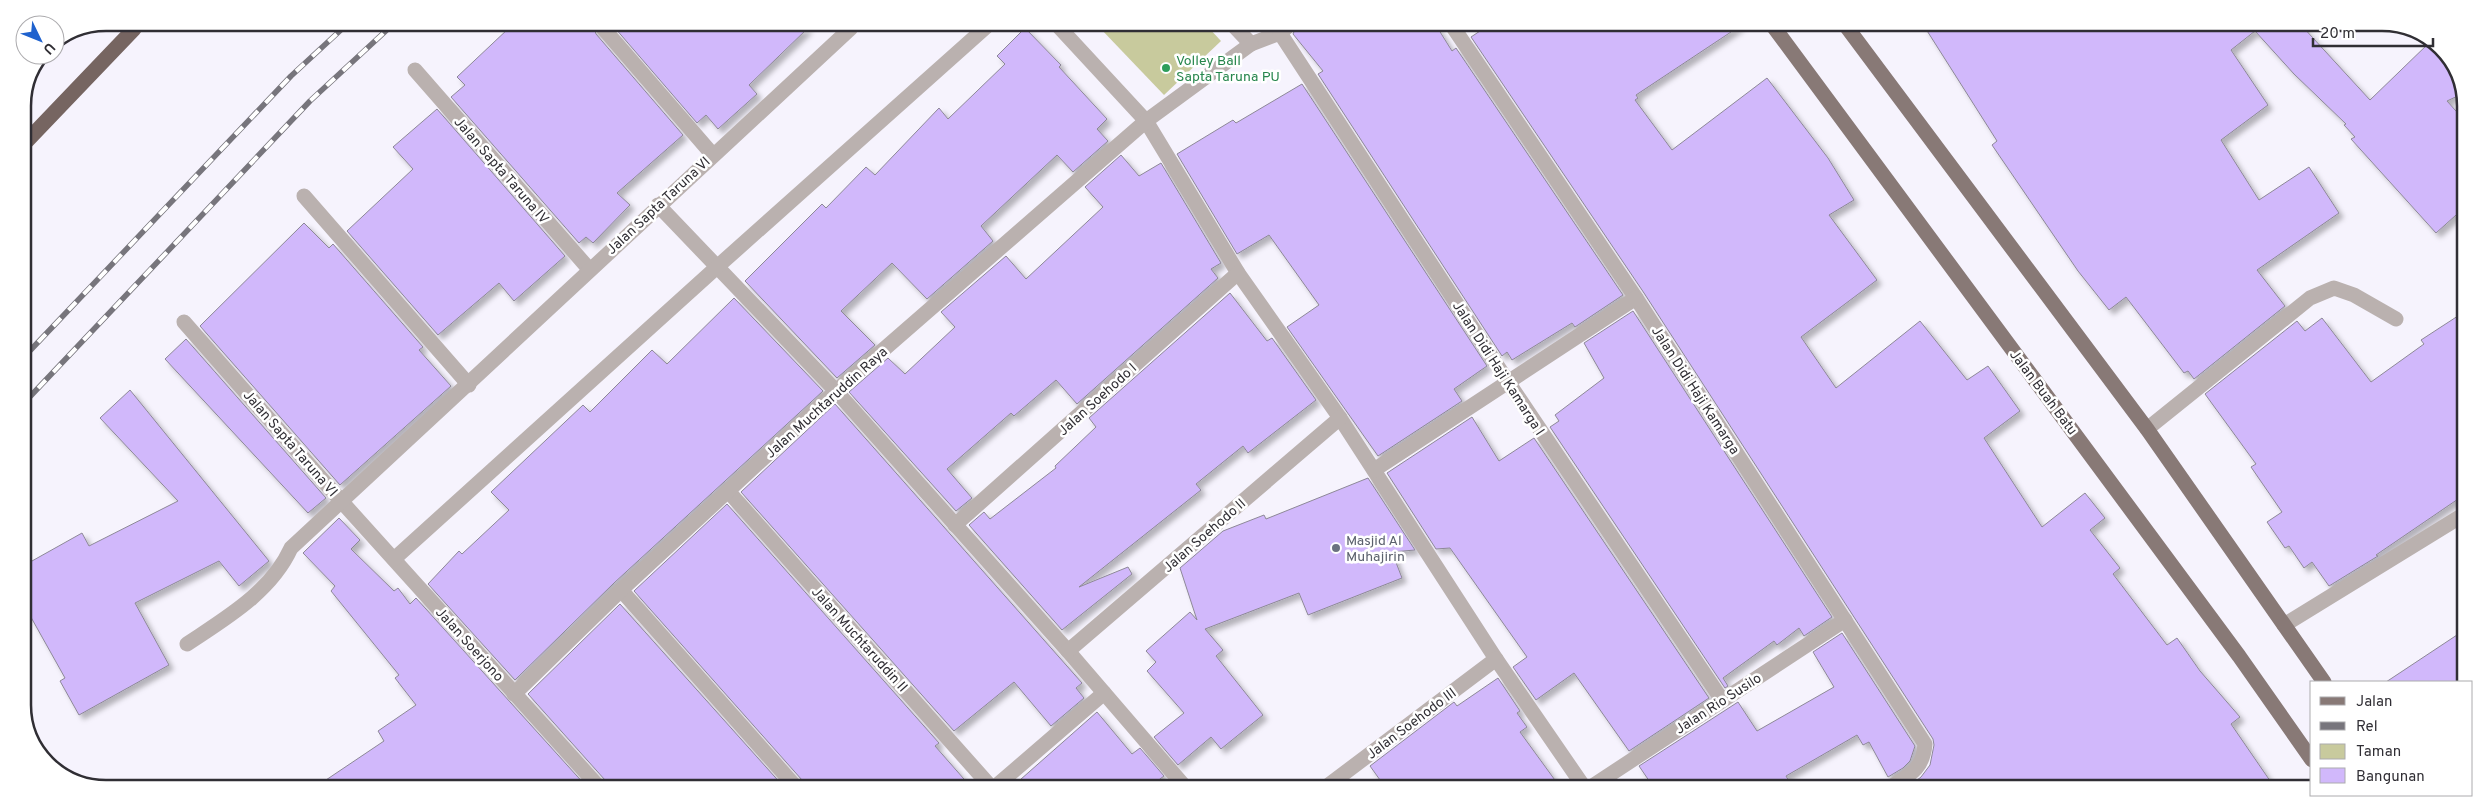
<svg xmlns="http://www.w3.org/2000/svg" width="2488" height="811" font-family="Overpass,sans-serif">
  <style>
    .green { fill: #c8ca9d }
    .building { fill: #d1b8fb; stroke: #8d8897; filter: url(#shadow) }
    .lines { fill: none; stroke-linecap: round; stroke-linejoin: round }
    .service { stroke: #bab1af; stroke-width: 15 }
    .minor { stroke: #bab1af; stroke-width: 15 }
    .primary { stroke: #887976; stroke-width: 15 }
    .motorway { stroke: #766561; stroke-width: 15 }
    .rail-casing { stroke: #77757c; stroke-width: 5.5 }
    .rail { stroke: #fff; stroke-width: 4; stroke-dasharray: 11; stroke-linecap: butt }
    .leisure-dot { fill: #2e9e5b; stroke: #fff; stroke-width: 2 }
    .worship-dot { fill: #6b7280; stroke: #fff; stroke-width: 2 }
    .labels { text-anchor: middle; stroke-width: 5; stroke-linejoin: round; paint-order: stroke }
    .leisure-label { font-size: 14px; fill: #27864d; stroke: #fff; text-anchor: start }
    .street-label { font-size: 14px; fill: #302e34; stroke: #fff }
    .worship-label { font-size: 14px; fill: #5b616d; stroke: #fff; text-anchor: start }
    .rim { fill: none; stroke: #302e34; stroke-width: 2.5 }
  </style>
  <defs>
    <filter id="shadow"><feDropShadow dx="4.5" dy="4.5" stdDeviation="2.5" flood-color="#0004"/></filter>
  </defs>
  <rect width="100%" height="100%" fill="#f6f3fd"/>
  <polygon class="green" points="1099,27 1208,27 1221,41 1164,95"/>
  <g class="building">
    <polygon points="1740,26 1636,95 1638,98 1635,100 1672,150 1767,78 1828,158 1854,200 1829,215 1877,280 1801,337 1836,388 1920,321 1967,380 1988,366 2020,411 1984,438 2042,527 2085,493 2105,518 2090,530 2120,568 2113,574 2167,645 2177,638 2200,671 2240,717 2231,724 2275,788 1907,788 1921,777 1930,765 1934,745 1933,739 1644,293 1471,37 1486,27"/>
    <polygon points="1924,26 2302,26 2370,100 2430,42 2445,51 2462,94 2447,101 2465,121 2465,207 2436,233 2351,139 2355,137 2344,125 2346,124 2294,74 2255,31 2231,50 2268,105 2221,140 2259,200 2309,167 2339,213 2257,270 2285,306 2194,379 2188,371 2184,373 2126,297 2109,310 2078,271 1992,145 1997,141"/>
    <polygon points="1296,27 1437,27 1452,51 1456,48 1623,295 1575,327 1572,323 1512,360 1507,352 1502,356 1318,74 1323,71 1293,34"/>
    <polygon points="509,28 594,28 596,34 683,135 617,193 630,205 593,243 586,237 579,243 451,97 465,85 457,77"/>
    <polygon points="615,28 808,28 749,85 757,94 718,129 706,115 697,123"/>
    <polygon points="1025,28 1061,65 1059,67 1107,119 1097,129 1108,141 1073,172 1057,155 981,226 993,241 927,299 892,263 841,311 875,345 837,378 745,281 822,204 826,208 866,167 875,175 939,108 948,119 1005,64 997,56"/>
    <polygon points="1302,84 1487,366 1454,389 1462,401 1378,456 1287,327 1319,305 1269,235 1237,254 1177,154 1233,120 1236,123"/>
    <polygon points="437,109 565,256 514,301 499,283 438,335 347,231 413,169 393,147"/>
    <polygon points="1121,155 1139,176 1161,163 1221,263 1211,269 1218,278 1077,404 1056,380 1014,416 1011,413 947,469 972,498 956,511 849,392 888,358 905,374 955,327 941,312 1006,256 1026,279 1103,207 1085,187"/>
    <polygon points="304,223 329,248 333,244 423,347 419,350 451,386 340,485 200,326"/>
    <polygon points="1230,293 1267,341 1272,338 1316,400 1248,453 1243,446 1196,484 1201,490 1079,587 1128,567 1132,574 1062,630 969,525 984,512 990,519 1056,468 1055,466 1096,427 1089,418"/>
    <polygon points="734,298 823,391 614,583 515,680 428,584 459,551 462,554 509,510 491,492 583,405 590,412 652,350 667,364"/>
    <polygon points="1633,311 1832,617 1804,636 1799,628 1777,645 1774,641 1723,678 1728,686 1725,688 1550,427 1559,421 1555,415 1604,378 1584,343"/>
    <polygon points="2464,312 2464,495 2376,555 2378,556 2329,586 2312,562 2304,568 2289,546 2285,548 2267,522 2282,512 2251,467 2256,464 2205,394 2297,321 2305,331 2322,318 2371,382 2424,344 2421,340"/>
    <polygon points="186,339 326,498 308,513 165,359"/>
    <polygon points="130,390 269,561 239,586 219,561 135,603 169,665 79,715 60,681 65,678 23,603 23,566 82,533 89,546 178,501 100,418"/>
    <polygon points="835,404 1082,683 1076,688 1084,698 1051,726 1014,682 954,731 741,492"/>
    <polygon points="1472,417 1499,461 1534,438 1709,698 1629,751 1574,673 1536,700 1513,667 1527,657 1450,548 1436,549 1387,473"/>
    <polygon points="1368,478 1415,550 1392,552 1402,578 1308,615 1299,593 1205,629 1223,650 1216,656 1263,715 1221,749 1211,737 1178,765 1154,737 1184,713 1147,671 1156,662 1146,651 1190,612 1197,620 1180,568 1223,531 1264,515 1266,519"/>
    <polygon points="727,504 939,743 935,746 971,787 804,786 802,780 634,591"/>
    <polygon points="339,518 360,540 351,549 394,591 398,588 410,604 416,598 586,786 317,786 384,741 378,731 416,705 395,678 399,675 331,591 335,586 303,553"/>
    <polygon points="620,604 783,786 607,786 605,780 528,694"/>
    <polygon points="2463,631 2463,682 2386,682"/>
    <polygon points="1842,633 1915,746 1910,761 1903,768 1888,777 1869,742 1863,745 1857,735 1786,776 1793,788 1654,788 1639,766 1738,702 1757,731 1834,687 1813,652"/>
    <polygon points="1498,678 1520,711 1517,713 1527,727 1520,732 1560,787 1385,787 1370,766 1454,702 1457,706"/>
    <polygon points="1097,712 1132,754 1140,748 1164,776 1156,782 1160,787 1012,787"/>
  </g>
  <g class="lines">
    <g class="service">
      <polyline points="2147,429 2310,298 2334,288 2354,295 2396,319"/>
      <polyline points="2284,625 2463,515"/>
    </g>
    <g class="minor">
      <polyline points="1059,27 1146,121 1238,273 1340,418 1496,659 1584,787"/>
      <polyline points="1235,27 1251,44 1280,33 1287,27"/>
      <path d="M1453 27 1636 298 1925 744C1923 770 1909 775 1889 788"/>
      <polyline points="603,28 712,154"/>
      <polyline points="1280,33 1508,382 1722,700"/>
      <polyline points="415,70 589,269"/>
      <polyline points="304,196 469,385"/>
      <polyline points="658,205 836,391 1068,651 1185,787"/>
      <polyline points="184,322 342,502 598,786"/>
      <polyline points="1374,470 1636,298"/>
      <polyline points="728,491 991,787"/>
      <polyline points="955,525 1238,273"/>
      <polyline points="394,559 717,267 986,27"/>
      <polyline points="621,590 795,786"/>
      <path d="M187 644C226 618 271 592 291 548L851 28"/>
      <polyline points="1068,651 1340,418"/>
      <polyline points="514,694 621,590 836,391 1146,121 1251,44"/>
      <polyline points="995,787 1104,693"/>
      <polyline points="1326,787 1496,659"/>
      <polyline points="1591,787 1845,620"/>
    </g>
    <g class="primary">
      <polyline points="1773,26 2239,656 2312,760"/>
      <polyline points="1846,26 2147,429 2324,682"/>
    </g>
    <polyline class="motorway" points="23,145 134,29"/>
    <defs>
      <g id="rail">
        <polyline points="23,358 291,76 343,28"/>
        <polyline points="23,404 310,101 389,28"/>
      </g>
    </defs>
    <use href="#rail" class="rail-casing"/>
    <use href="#rail" class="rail"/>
  </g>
  <circle class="leisure-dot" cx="1166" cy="68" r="5"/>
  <circle class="worship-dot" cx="1336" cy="548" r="5"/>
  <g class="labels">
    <g class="leisure-label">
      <text x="1176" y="65">Volley Ball<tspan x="1176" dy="16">Sapta Taruna PU</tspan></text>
    </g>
    <g class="street-label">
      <text transform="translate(502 170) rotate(49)" y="5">Jalan Sapta Taruna IV</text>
      <text transform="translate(658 205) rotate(-43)" y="5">Jalan Sapta Taruna VI</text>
      <text transform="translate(1499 368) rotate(57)" y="5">Jalan Didi Haji Kamarga I</text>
      <text transform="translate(1696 390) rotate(57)" y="5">Jalan Didi Haji Kamarga</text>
      <text transform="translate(2044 392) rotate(53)" y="5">Jalan Buah Batu</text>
      <text transform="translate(1097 399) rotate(-42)" y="5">Jalan Soehodo I</text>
      <text transform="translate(826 402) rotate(-42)" y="5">Jalan Muchtaruddin Raya</text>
      <text transform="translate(291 443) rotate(49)" y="5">Jalan Sapta Taruna VI</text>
      <text transform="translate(1204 535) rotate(-41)" y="5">Jalan Soehodo II</text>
      <text transform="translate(860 639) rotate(48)" y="5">Jalan Muchtaruddin II</text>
      <text transform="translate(470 644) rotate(48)" y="5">Jalan Soerjono</text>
      <text transform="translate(1718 703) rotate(-33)" y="5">Jalan Rio Susilo</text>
      <text transform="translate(1411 723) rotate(-37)" y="5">Jalan Soehodo III</text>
    </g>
    <g class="worship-label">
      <text x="1346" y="545">Masjid Al<tspan x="1346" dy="16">Muhajirin</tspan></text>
    </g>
  </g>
  <path d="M0 0H2488V811H0ZM106 31H2382A75 75 0 0 1 2457 106V705A75 75 0 0 1 2382 780H106A75 75 0 0 1 31 705V106A75 75 0 0 1 106 31Z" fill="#fff" fill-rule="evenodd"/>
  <path class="rim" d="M106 31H2382A75 75 0 0 1 2457 106V705A75 75 0 0 1 2382 780H106A75 75 0 0 1 31 705V106A75 75 0 0 1 106 31Z"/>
  <rect x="2310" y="681" width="162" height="115" fill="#ffffff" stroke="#acabae"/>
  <rect x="2320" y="697" width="25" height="8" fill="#887976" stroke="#acabae"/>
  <text x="2356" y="706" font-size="15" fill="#302e34">Jalan</text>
  <rect x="2320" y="722" width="25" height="8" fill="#77757c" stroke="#acabae"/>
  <text x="2356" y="731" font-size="15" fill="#302e34">Rel</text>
  <rect x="2320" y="744" width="25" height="15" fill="#c8ca9d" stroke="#acabae"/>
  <text x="2356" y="756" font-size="15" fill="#302e34">Taman</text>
  <rect x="2320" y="768" width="25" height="15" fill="#d1b8fb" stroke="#acabae"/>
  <text x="2356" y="781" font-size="15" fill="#302e34">Bangunan</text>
  <g transform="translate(40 40) rotate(133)"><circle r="24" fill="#ffffff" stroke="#acabae"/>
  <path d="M0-4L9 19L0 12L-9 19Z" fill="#1f62ce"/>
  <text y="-8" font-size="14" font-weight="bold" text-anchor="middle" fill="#302e34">U</text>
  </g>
  <path d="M2313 38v8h120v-8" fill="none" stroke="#302e34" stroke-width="2.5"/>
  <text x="2320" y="38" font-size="15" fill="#302e34" stroke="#ffffff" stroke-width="4" paint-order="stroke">20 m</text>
</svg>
